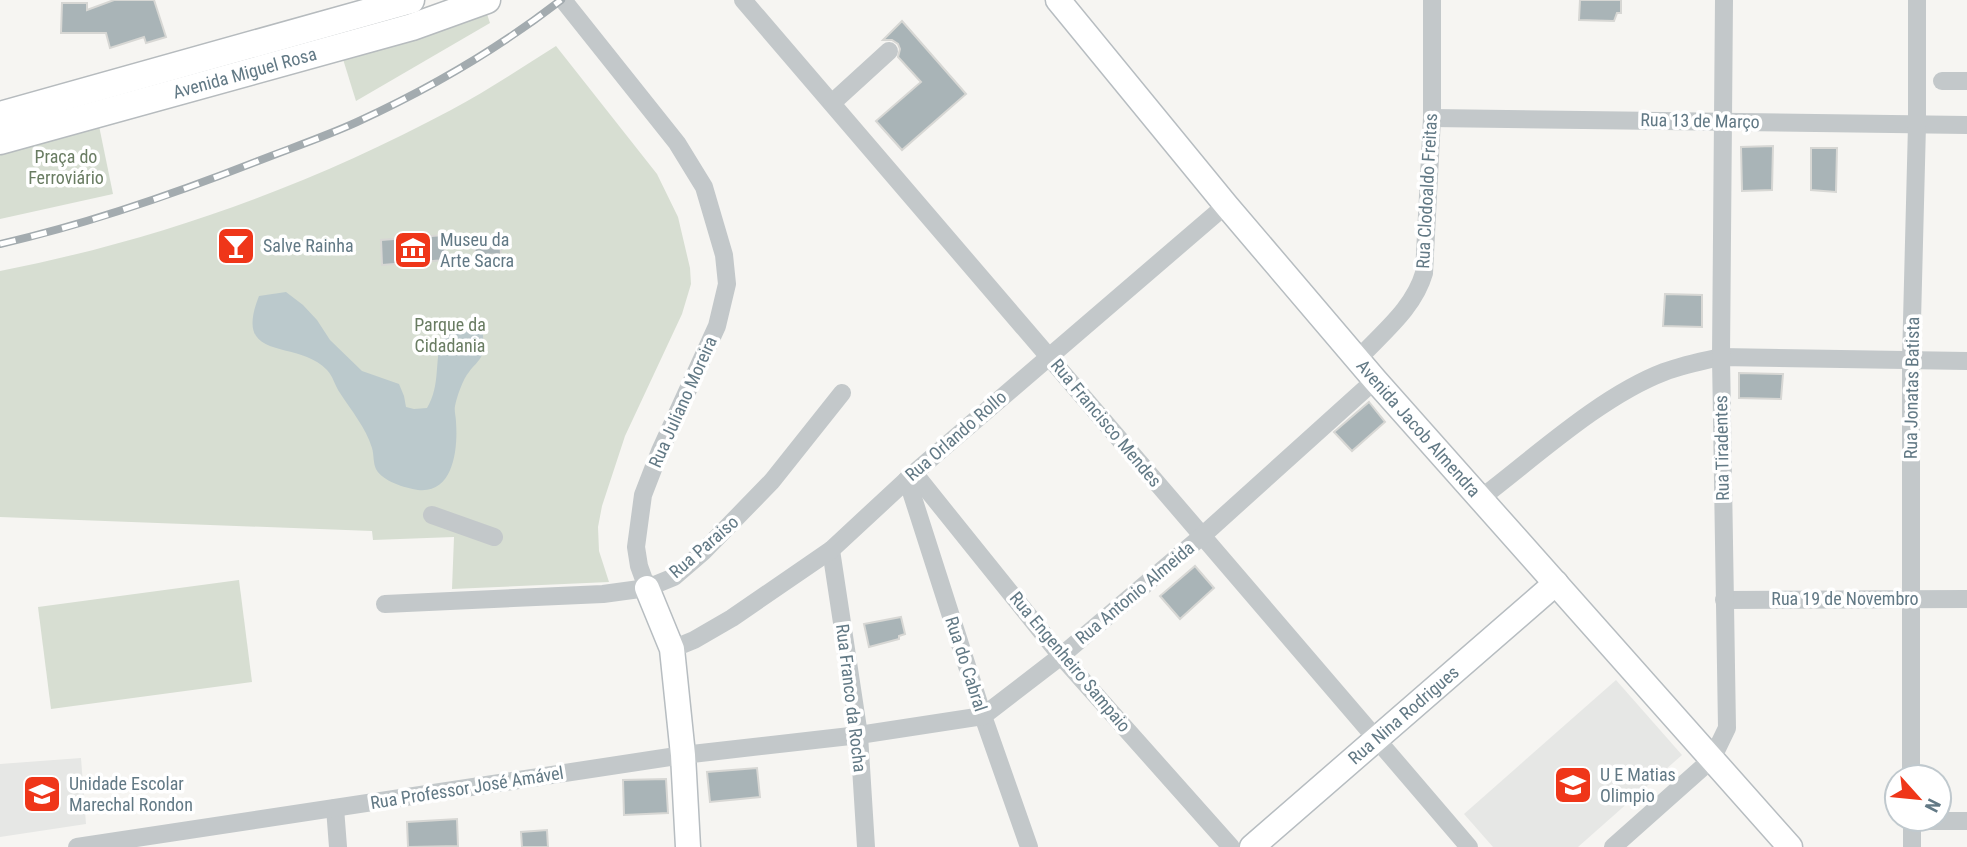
<svg xmlns="http://www.w3.org/2000/svg" width="1967" height="847" font-family="'Roboto Condensed',sans-serif">
  <style>
    .built { fill: #e6e7e5 }
    .green { fill: #d7ded2 }
    .water { fill: #bbc9cc }
    .building { fill: #a9b4b7; stroke: #d7d7d4; stroke-width: 2 }
    .lines { fill: none; stroke-linecap: round; stroke-linejoin: round }
    .secondary-casing { stroke: #b7bdc1; stroke-width: 27 }
    .primary-casing { stroke: #b6bbbe; stroke-width: 29 }
    .street { stroke: #c3c8ca; stroke-width: 18 }
    .secondary { stroke: #fff; stroke-width: 24 }
    .primary { stroke: #fff; stroke-width: 26 }
    .rail-casing { stroke: #a3abaf; stroke-width: 8 }
    .rail { stroke: #fff; stroke-width: 5; stroke-dasharray: 16; stroke-linecap: butt }
    .labels { text-anchor: middle; stroke-width: 7; stroke-linejoin: round; paint-order: stroke }
    .street-label { font-size: 18px; fill: #627985; stroke: #fff }
    .park-label { font-size: 18px; fill: #697c62; stroke: #fff }
    .poi-label { font-size: 18px; fill: #627985; stroke: #fff; text-anchor: start }
  </style>
  <rect width="100%" height="100%" fill="#f6f5f2"/>
  <g class="built">
    <polygon points="1616,680 1682,755 1578,847 1493,847 1464,814"/>
    <polygon points="81,758 86,824 0,837 0,764"/>
  </g>
  <g class="green">
    <polygon points="487,14 490,23 356,101 342,56"/>
    <path d="M556 46 657 174 678 217 690 268 691 284 682 314 625 436 602 506 598 527 599 551 609 582 452 589 454 537 373 540 372 531 0 517V271C158 240 309 186 451 110 487 91 521 68 556 46Z"/>
    <polygon points="98,121 113,194 0,219 0,148"/>
    <polygon points="239,580 252,682 51,709 38,607"/>
  </g>
  <path class="water" d="M286 292 303 305 317 320 330 340 362 371 399 384 404 396 406 407 414 409 427 408C441 385 434 361 442 338 444 331 450 326 455 320L469 322 483 335C483 341 485 350 482 355 479 362 473 366 469 372 463 379 457 396 455 406 454 411 456 417 456 422 458 448 454 494 418 490 405 488 382 481 376 469 373 463 374 454 372 448 366 428 351 410 340 393 335 386 333 376 327 370 296 338 232 364 259 296Z"/>
  <g class="building">
    <polygon points="114,0 154,0 166,37 146,43 144,37 110,48 106,33 61,33 62,3 87,3 87,10"/>
    <polygon points="1580,0 1621,0 1621,13 1617,13 1614,21 1579,20"/>
    <polygon points="902,21 966,94 902,150 876,121 921,82 898,57 900,49 898,44 892,40 883,40"/>
    <polygon points="1773,146 1772,190 1742,191 1741,147"/>
    <polygon points="1811,148 1837,148 1836,192 1811,190"/>
    <polygon points="444,235 446,260 382,265 381,240"/>
    <polygon points="500,239 501,254 475,256 474,242"/>
    <polygon points="1665,294 1702,295 1702,327 1663,326"/>
    <polygon points="1739,373 1783,374 1781,399 1739,398"/>
    <polygon points="1369,402 1385,422 1352,451 1334,432"/>
    <polygon points="1195,566 1214,588 1180,619 1160,596"/>
    <polygon points="901,617 905,634 899,636 899,639 869,647 864,624"/>
    <polygon points="757,768 760,797 710,802 707,772"/>
    <polygon points="666,779 668,813 624,815 623,780"/>
    <polygon points="457,819 458,846 408,847 407,822"/>
    <polygon points="547,830 548,847 522,847 521,832"/>
  </g>
  <g class="lines">
    <defs>
      <g id="secondary">
        <path id="s1" d="M1058 0 1226 205 1375 380 1790 847"/>
        <polyline points="647,588 672,649 683,755 688,847"/>
        <path id="s2" d="M1252 847 1556 583"/>
      </g>
      <g id="primary">
        <polyline points="0,115 411,0"/>
        <path id="s3" d="M0 141 412 27 487 0"/>
      </g>
    </defs>
    <use href="#secondary" class="secondary-casing"/>
    <use href="#primary" class="primary-casing"/>
    <g class="street">
      <polyline points="563,0 677,143 704,187 724,255 727,284 717,326 660,451 643,495 636,547 639,566 647,588"/>
      <polyline points="743,0 1469,847"/>
      <polyline points="1942,81 1967,81"/>
      <polyline points="832,103 889,51"/>
      <polyline points="1432,118 1967,125"/>
      <path d="M1359 358C1383 332 1414 308 1424 273L1432 118V0"/>
      <polyline points="914,473 1061,656 1231,847"/>
      <polyline points="907,479 983,716 1029,847"/>
      <path d="M1481 498C1535 457 1601 396 1664 372 1682 365 1702 361 1721 357L1967 361"/>
      <polyline points="432,515 494,537"/>
      <polyline points="831,550 859,735 866,847"/>
      <polyline points="1724,600 1967,599"/>
      <polyline points="385,604 603,594 647,588 674,577 703,552 772,481 842,393"/>
      <polyline points="672,649 694,640 732,618 831,550 914,473 1226,205"/>
      <polyline points="1911,777 1911,360 1917,125 1917,0"/>
      <polyline points="335,808 338,847"/>
      <polyline points="1912,819 1912,847"/>
      <polyline points="1912,821 1967,821"/>
      <polyline points="77,847 683,755 859,735 983,716 1061,656 1202,536 1375,380"/>
      <polyline points="1613,847 1712,759 1727,728 1721,357 1724,0"/>
    </g>
    <use href="#secondary" class="secondary"/>
    <use href="#primary" class="primary"/>
    <defs>
      <path id="rail" d="M0 244C88 224 174 194 258 161 291 148 324 137 357 122 429 89 498 49 561 0"/>
    </defs>
    <use href="#rail" class="rail-casing"/>
    <use href="#rail" class="rail"/>
  </g>
  <defs>
    <symbol id="bar-square" viewBox="-11 -11 22 22"><rect x="-9" y="-9" width="18" height="18" rx="4" fill="#ef3619" stroke="#fff"/><path d="M-6-5H6L.8 .8V4.5H3.5V6h-7V4.5H-.8V.8Z" fill="#fff"/></symbol>
    <symbol id="museum-square" viewBox="-11 -11 22 22"><rect x="-9" y="-9" width="18" height="18" rx="4" fill="#ef3619" stroke="#fff"/><path d="M0-6L6-3V-2H-6V-3ZM-5-1h2V3h-2ZM-1-1h2V3h-2ZM3-1h2V3H3ZM-6 4H6V6H-6Z" fill="#fff"/></symbol>
    <symbol id="school-square" viewBox="-11 -11 22 22"><rect x="-9" y="-9" width="18" height="18" rx="4" fill="#ef3619" stroke="#fff"/><path d="M0-5L7-2L0 1L-7-2ZM-4 1L0 2.5L4 1V4Q0 6-4 4Z" fill="#fff"/></symbol>
  </defs>
  <g fill-rule="evenodd">
    <use href="#bar-square" x="214" y="224" width="44" height="44"/>
    <use href="#museum-square" x="391" y="228" width="44" height="44"/>
    <use href="#school-square" x="1551" y="763" width="44" height="44"/>
    <use href="#school-square" x="20" y="772" width="44" height="44"/>
  </g>
  <g class="labels">
    <g class="street-label">
      <text dy="6" stroke="none"><textPath href="#s3" startOffset="254">Avenida Miguel Rosa</textPath></text>
      <text transform="translate(1700 121) rotate(1)" y="6">Rua 13 de Março</text>
      <text transform="translate(1427 191) rotate(-87)" y="6">Rua Clodoaldo Freitas</text>
      <text transform="translate(1912 388) rotate(-89)" y="6">Rua Jonatas Batista</text>
      <text transform="translate(683 402) rotate(-66)" y="6">Rua Juliano Moreira</text>
      <text transform="translate(1106 423) rotate(50)" y="6">Rua Francisco Mendes</text>
      <text dy="6" stroke="none"><textPath href="#s1" startOffset="560">Avenida Jacob Almendra</textPath></text>
      <text transform="translate(956 436) rotate(-41)" y="6">Rua Orlando Rollo</text>
      <text transform="translate(1722 448) rotate(-91)" y="6">Rua Tiradentes</text>
      <text transform="translate(704 547) rotate(-41)" y="6">Rua Paraiso</text>
      <text transform="translate(1135 593) rotate(-40)" y="6">Rua Antonio Almeida</text>
      <text x="1845" y="605">Rua 19 de Novembro</text>
      <text transform="translate(1070 662) rotate(50)" y="6">Rua Engenheiro Sampaio</text>
      <text transform="translate(966 664) rotate(72)" y="6">Rua do Cabral</text>
      <text transform="translate(851 698) rotate(83)" y="6">Rua Franco da Rocha</text>
      <text dy="6" stroke="none"><textPath href="#s2" startOffset="201">Rua Nina Rodrigues</textPath></text>
      <text transform="translate(467 788) rotate(-9)" y="6">Rua Professor José Amável</text>
    </g>
    <g class="park-label">
      <text x="66" y="163">Praça do<tspan x="66" dy="21">Ferroviário</tspan></text>
      <text x="450" y="331">Parque da<tspan x="450" dy="21">Cidadania</tspan></text>
    </g>
    <g class="poi-label">
      <text x="440" y="246">Museu da<tspan x="440" dy="21">Arte Sacra</tspan></text>
      <text x="263" y="252">Salve Rainha</text>
      <text x="1600" y="781">U E Matias<tspan x="1600" dy="21">Olimpio</tspan></text>
      <text x="69" y="790">Unidade Escolar<tspan x="69" dy="21">Marechal Rondon</tspan></text>
    </g>
  </g>
  <g transform="translate(1918 798) rotate(117)"><circle r="33" fill="#ffffff" stroke="#c0c9ce" stroke-width="2"/>
  <path d="M0-5L12 26L0 18L-12 26Z" fill="#ef3619"/>
  <text y="-10" font-size="19" font-weight="bold" text-anchor="middle" fill="#627985">N</text>
  </g>
</svg>
